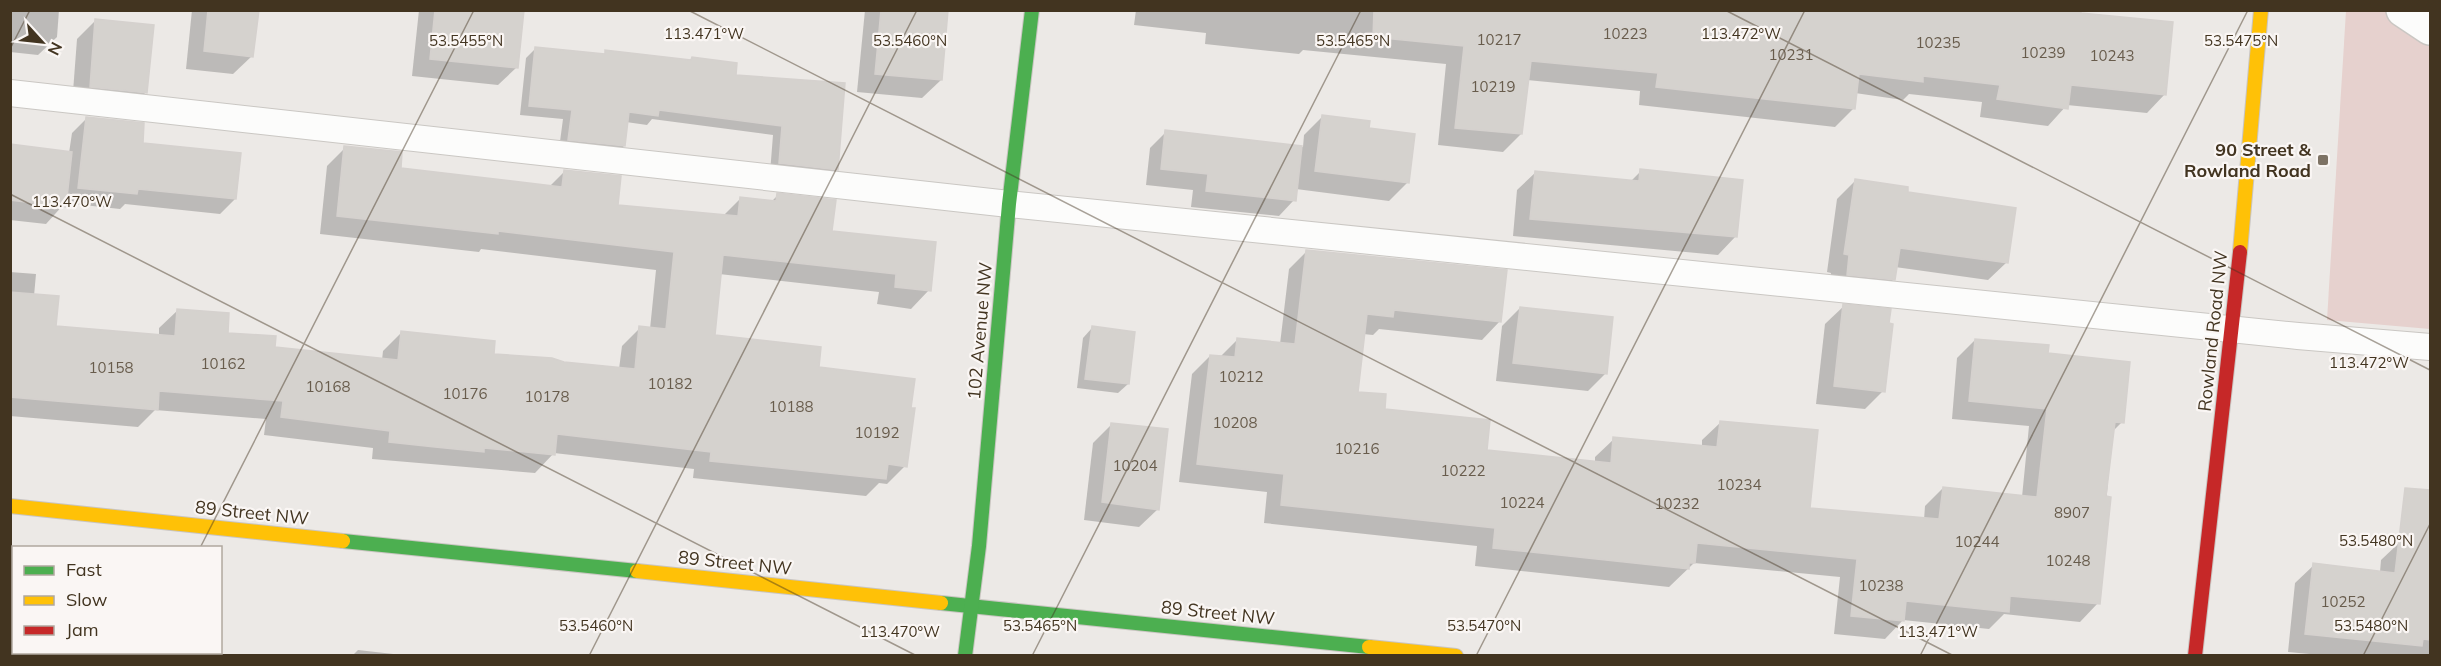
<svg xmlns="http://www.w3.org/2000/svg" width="2441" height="666" font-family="Mulish,sans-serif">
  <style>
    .green { fill: #e6d1ce }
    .shadow { fill: #0003 }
    .building { fill: #d5d2ce; stroke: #d5d1ce; stroke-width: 1.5 }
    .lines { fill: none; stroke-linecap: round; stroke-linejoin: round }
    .lane-casing { stroke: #cac7c3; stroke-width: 28 }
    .street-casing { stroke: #cac7c3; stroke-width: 36 }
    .fast-casing { stroke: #c9c5c1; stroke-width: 16 }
    .slow-casing { stroke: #c9c5c1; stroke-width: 16 }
    .jam-casing { stroke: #c9c5c1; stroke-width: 16 }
    .lane { stroke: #fcfcfb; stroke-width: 26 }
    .street { stroke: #fcfcfb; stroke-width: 33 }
    .fast { stroke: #4caf50; stroke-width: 14 }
    .slow { stroke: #ffc107; stroke-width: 14 }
    .jam { stroke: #c62828; stroke-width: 14 }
    .ticks { fill: none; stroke: #423420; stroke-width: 1.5; stroke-opacity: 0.45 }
    .poi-dot { fill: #7e7365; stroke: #faf6f4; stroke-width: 2 }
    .labels { text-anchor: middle; stroke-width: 4.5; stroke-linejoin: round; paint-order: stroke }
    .number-label { font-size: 15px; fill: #685c4c }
    .poi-label { font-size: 18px; font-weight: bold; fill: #423420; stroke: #faf6f4; text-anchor: end }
    .street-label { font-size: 18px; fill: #423420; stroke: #faf6f4 }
    .ticks-label { font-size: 15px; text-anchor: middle; fill: #423420; stroke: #faf6f4; stroke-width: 4.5; stroke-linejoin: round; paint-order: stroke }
  </style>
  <rect width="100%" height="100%" fill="#ece9e6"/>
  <polygon class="green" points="2346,11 2430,11 2430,329 2327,320"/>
  <g class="shadow">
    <polygon points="10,10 59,10 57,37 38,55 10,52"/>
    <polygon points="192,10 257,10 252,56 233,74 186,69"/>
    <polygon points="419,10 523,10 517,67 498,85 412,76"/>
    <polygon points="865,10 947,10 941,80 922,98 857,92"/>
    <polygon points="1136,10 2079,10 2079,14 2165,94 2147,113 2067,105 2048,126 1980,117 1982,102 1909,94 1903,100 1855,93 1853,109 1835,127 1639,105 1640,91 1527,80 1521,134 1503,152 1438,145 1446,64 1303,50 1299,54 1205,44 1206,33 1134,25"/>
    <polygon points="95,21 146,92 128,111 72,105 77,39"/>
    <polygon points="536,48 602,56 606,52 689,61 692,58 734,77 837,169 827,179 770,173 773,135 652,119 647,125 626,122 624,146 614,155 559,149 563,119 520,115 526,58"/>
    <polygon points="1323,116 1367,129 1407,183 1389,201 1296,189 1294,200 1279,216 1191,207 1193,190 1146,185 1150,148 1166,132 1303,147 1304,135"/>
    <polygon points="87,118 141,144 235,199 220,214 125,204 120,209 65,203 46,224 10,220 10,146 69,153 72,133"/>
    <polygon points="345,148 399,169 549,187 565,171 616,207 722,217 740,199 771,202 778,195 831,232 929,290 911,309 877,304 879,292 719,274 714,337 817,368 905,466 887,484 879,483 866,496 693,478 694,469 554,453 535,473 372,459 373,448 264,435 266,419 155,410 138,427 10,416 10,272 36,274 34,296 55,327 159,336 159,328 178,310 226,334 273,348 382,360 383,351 401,333 492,356 619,369 622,346 640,328 650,329 656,270 481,249 479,252 320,234 327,166"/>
    <polygon points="1641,171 1736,236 1718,255 1513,236 1517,190 1536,172 1631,181"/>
    <polygon points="1855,181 1906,194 2007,262 1988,280 1895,267 1894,279 1875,297 1829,292 1831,273 1827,272 1837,199"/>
    <polygon points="1307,251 1500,321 1482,340 1379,329 1373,335 1363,334 1357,393 1383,411 1485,452 1595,463 1595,457 1614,439 1702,447 1702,440 1721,422 1808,509 1924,520 1925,506 1943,488 2022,497 2029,426 1952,419 1957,358 1975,340 2046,354 2122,422 2112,432 2098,603 2080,622 2004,614 1989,629 1903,620 1885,639 1834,634 1840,577 1694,563 1669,587 1475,566 1477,546 1264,523 1267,492 1179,482 1192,374 1210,356 1220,357 1237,340 1280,344 1289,269"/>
    <polygon points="1844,306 1887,325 1883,391 1865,409 1816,404 1825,324"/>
    <polygon points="1520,308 1606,373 1588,391 1496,381 1502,326"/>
    <polygon points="1092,328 1128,384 1118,393 1077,388 1083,338"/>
    <polygon points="1112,424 1158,509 1139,527 1084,520 1093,443"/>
    <polygon points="2400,542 2430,545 2430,656 2331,656 2288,652 2295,583 2314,565 2380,572 2381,560"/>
    <polygon points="10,632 14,632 14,652 131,652 131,656 10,656"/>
    <polygon points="358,650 411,656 352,656"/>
  </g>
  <g class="building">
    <polygon points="208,10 259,10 253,57 204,51"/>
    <polygon points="435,10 524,10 518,68 430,59"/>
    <polygon points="881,10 948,10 942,80 875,74"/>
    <polygon points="1374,10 2081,10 2081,13 2173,22 2166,95 2071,85 2068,109 1997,99 2000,85 1923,76 1923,82 1859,74 1855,109 1656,87 1658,73 1531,61 1522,134 1455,128 1464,46 1373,37"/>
    <polygon points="95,19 154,25 147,93 90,87"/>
    <polygon points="535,47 605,54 605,50 691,60 692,57 737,63 736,75 845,83 838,170 779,163 782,126 659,110 658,116 629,112 625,146 568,140 572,110 529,106"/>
    <polygon points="1322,115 1370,121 1369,128 1415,134 1409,183 1315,171"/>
    <polygon points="86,117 144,123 143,143 241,153 236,199 138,189 137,194 78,188"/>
    <polygon points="1165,130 1302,146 1296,201 1206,191 1208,174 1161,169"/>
    <polygon points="10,144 72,152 66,207 10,200"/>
    <polygon points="344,146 402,152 401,168 562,187 564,170 621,176 618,205 738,216 740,197 776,201 777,193 836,200 832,231 936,242 931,291 895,287 896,274 723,255 715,335 821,347 819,367 915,379 911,408 915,408 907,467 888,464 886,479 710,461 711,452 557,434 555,455 484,448 484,452 435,447 389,442 390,431 281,417 283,401 159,391 158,410 10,397 10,292 59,296 56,326 175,336 177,309 229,313 228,333 276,336 275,347 398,360 401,331 495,341 494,354 552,358 564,362 635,369 639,326 666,329 674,252 498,231 498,234 337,216"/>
    <polygon points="1640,169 1743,180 1737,237 1530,219 1535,171 1639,181"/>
    <polygon points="1855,179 1908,187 1908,192 2016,208 2008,263 1900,248 1895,280 1847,275 1849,255 1844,254"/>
    <polygon points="1306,250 1507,270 1501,322 1394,310 1393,317 1367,314 1358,392 1386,394 1385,409 1490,420 1487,450 1611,463 1613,437 1717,447 1720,421 1818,430 1810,508 1939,519 1943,487 2037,497 2047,409 1969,401 1975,339 2049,345 2048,353 2130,362 2124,423 2115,422 2106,496 2111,497 2100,604 2010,596 2009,612 1906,601 1904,621 1851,616 1857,559 1697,543 1695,563 1689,563 1689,569 1493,548 1495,528 1281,505 1284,474 1197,464 1210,355 1235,357 1237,338 1295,344"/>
    <polygon points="1843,304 1891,309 1889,323 1893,324 1885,392 1834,386"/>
    <polygon points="1520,307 1613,317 1607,374 1513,363"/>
    <polygon points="1092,326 1135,332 1129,384 1085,379"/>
    <polygon points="1111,423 1168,429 1159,510 1102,502"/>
    <polygon points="2405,488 2430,490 2430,640 2423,639 2422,646 2305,634 2313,563 2395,573"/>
  </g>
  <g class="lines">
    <defs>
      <polyline id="lane" points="10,93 1009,204 2298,336 2430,347"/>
      <polyline id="street" points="2403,10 2430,28"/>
      <g id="fast">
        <polyline points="343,541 637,571"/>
        <polyline points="941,603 1369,647"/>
        <polyline points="965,656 979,546 1009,204 1032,10"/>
      </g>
      <g id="slow">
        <polyline points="2240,252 2261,10"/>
        <polyline points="10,506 343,541"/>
        <polyline points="637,571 941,603"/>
        <polyline points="1369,647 1456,656"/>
      </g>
      <polyline id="jam" points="2195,656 2240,252"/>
    </defs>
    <use href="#lane" class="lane-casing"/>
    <use href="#street" class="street-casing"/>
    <use href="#fast" class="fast-casing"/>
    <use href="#slow" class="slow-casing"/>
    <use href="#jam" class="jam-casing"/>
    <use href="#lane" class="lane"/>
    <use href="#street" class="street"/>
    <use href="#fast" class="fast"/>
    <use href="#slow" class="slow"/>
    <use href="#jam" class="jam"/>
  </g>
  <path class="ticks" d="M688 10 1954 656M1725 10 2430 370M10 49 30 10M10 194 917 656M200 548 474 10M145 656 147 652M589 656 917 10M1032 656 1361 10M1476 656 1805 10M1920 656 2248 10M2363 656 2430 524"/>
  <rect class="poi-dot" x="2317" y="154" width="12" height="12" rx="3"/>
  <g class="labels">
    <g class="number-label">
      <text x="1625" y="39">10223</text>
      <text x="1499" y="45">10217</text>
      <text x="1938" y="48">10235</text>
      <text x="2043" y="58">10239</text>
      <text x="1791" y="60">10231</text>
      <text x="2112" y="61">10243</text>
      <text x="1493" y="92">10219</text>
      <text x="223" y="369">10162</text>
      <text x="111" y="373">10158</text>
      <text x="1241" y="382">10212</text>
      <text x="670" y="389">10182</text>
      <text x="328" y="392">10168</text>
      <text x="465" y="399">10176</text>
      <text x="547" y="402">10178</text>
      <text x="791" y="412">10188</text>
      <text x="1235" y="428">10208</text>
      <text x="877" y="438">10192</text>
      <text x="1357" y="454">10216</text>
      <text x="1135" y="471">10204</text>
      <text x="1463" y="476">10222</text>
      <text x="1739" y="490">10234</text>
      <text x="1522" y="508">10224</text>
      <text x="1677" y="509">10232</text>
      <text x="2072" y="518">8907</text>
      <text x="1977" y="547">10244</text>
      <text x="2068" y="566">10248</text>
      <text x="1881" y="591">10238</text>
      <text x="2343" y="607">10252</text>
    </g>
    <g class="poi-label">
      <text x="2311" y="156">90 Street &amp;<tspan x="2311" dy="21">Rowland Road</tspan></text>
    </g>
    <g class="street-label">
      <text transform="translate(980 331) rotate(-85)" y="6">102 Avenue NW</text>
      <text transform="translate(2213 331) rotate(-84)" y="6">Rowland Road NW</text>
      <text transform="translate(252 513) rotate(6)" y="6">89 Street NW</text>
      <text transform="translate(735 563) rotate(6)" y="6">89 Street NW</text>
      <text transform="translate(1218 613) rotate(6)" y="6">89 Street NW</text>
    </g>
  </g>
  <g class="ticks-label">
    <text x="704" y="39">113.471°W</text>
    <text x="1741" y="39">113.472°W</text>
    <text x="466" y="46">53.5455°N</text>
    <text x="910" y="46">53.5460°N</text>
    <text x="1353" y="46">53.5465°N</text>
    <text x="2241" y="46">53.5475°N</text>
    <text x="72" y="207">113.470°W</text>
    <text x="2369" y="368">113.472°W</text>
    <text x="2376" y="546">53.5480°N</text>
    <text x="596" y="631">53.5460°N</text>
    <text x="1040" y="631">53.5465°N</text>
    <text x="1484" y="631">53.5470°N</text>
    <text x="2371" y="631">53.5480°N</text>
    <text x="900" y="637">113.470°W</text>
    <text x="1938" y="637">113.471°W</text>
  </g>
  <rect width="2441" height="666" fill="none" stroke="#423420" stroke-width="24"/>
  <rect x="12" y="546" width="210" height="108" fill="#faf6f4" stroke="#b0a89f" stroke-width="1.5"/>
  <rect x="24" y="566" width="30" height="9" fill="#4caf50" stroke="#b0a89f" stroke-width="1.5"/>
  <text x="66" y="576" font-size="18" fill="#423420">Fast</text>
  <rect x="24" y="596" width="30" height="9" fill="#ffc107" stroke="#b0a89f" stroke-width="1.5"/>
  <text x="66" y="606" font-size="18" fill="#423420">Slow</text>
  <rect x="24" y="626" width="30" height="9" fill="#c62828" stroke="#b0a89f" stroke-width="1.5"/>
  <text x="66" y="636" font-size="18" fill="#423420">Jam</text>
  <g transform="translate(42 42) rotate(117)" stroke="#faf6f4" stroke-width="4.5" paint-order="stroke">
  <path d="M0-4.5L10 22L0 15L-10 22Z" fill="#423420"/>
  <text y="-9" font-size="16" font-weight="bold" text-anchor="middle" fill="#423420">N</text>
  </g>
</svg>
